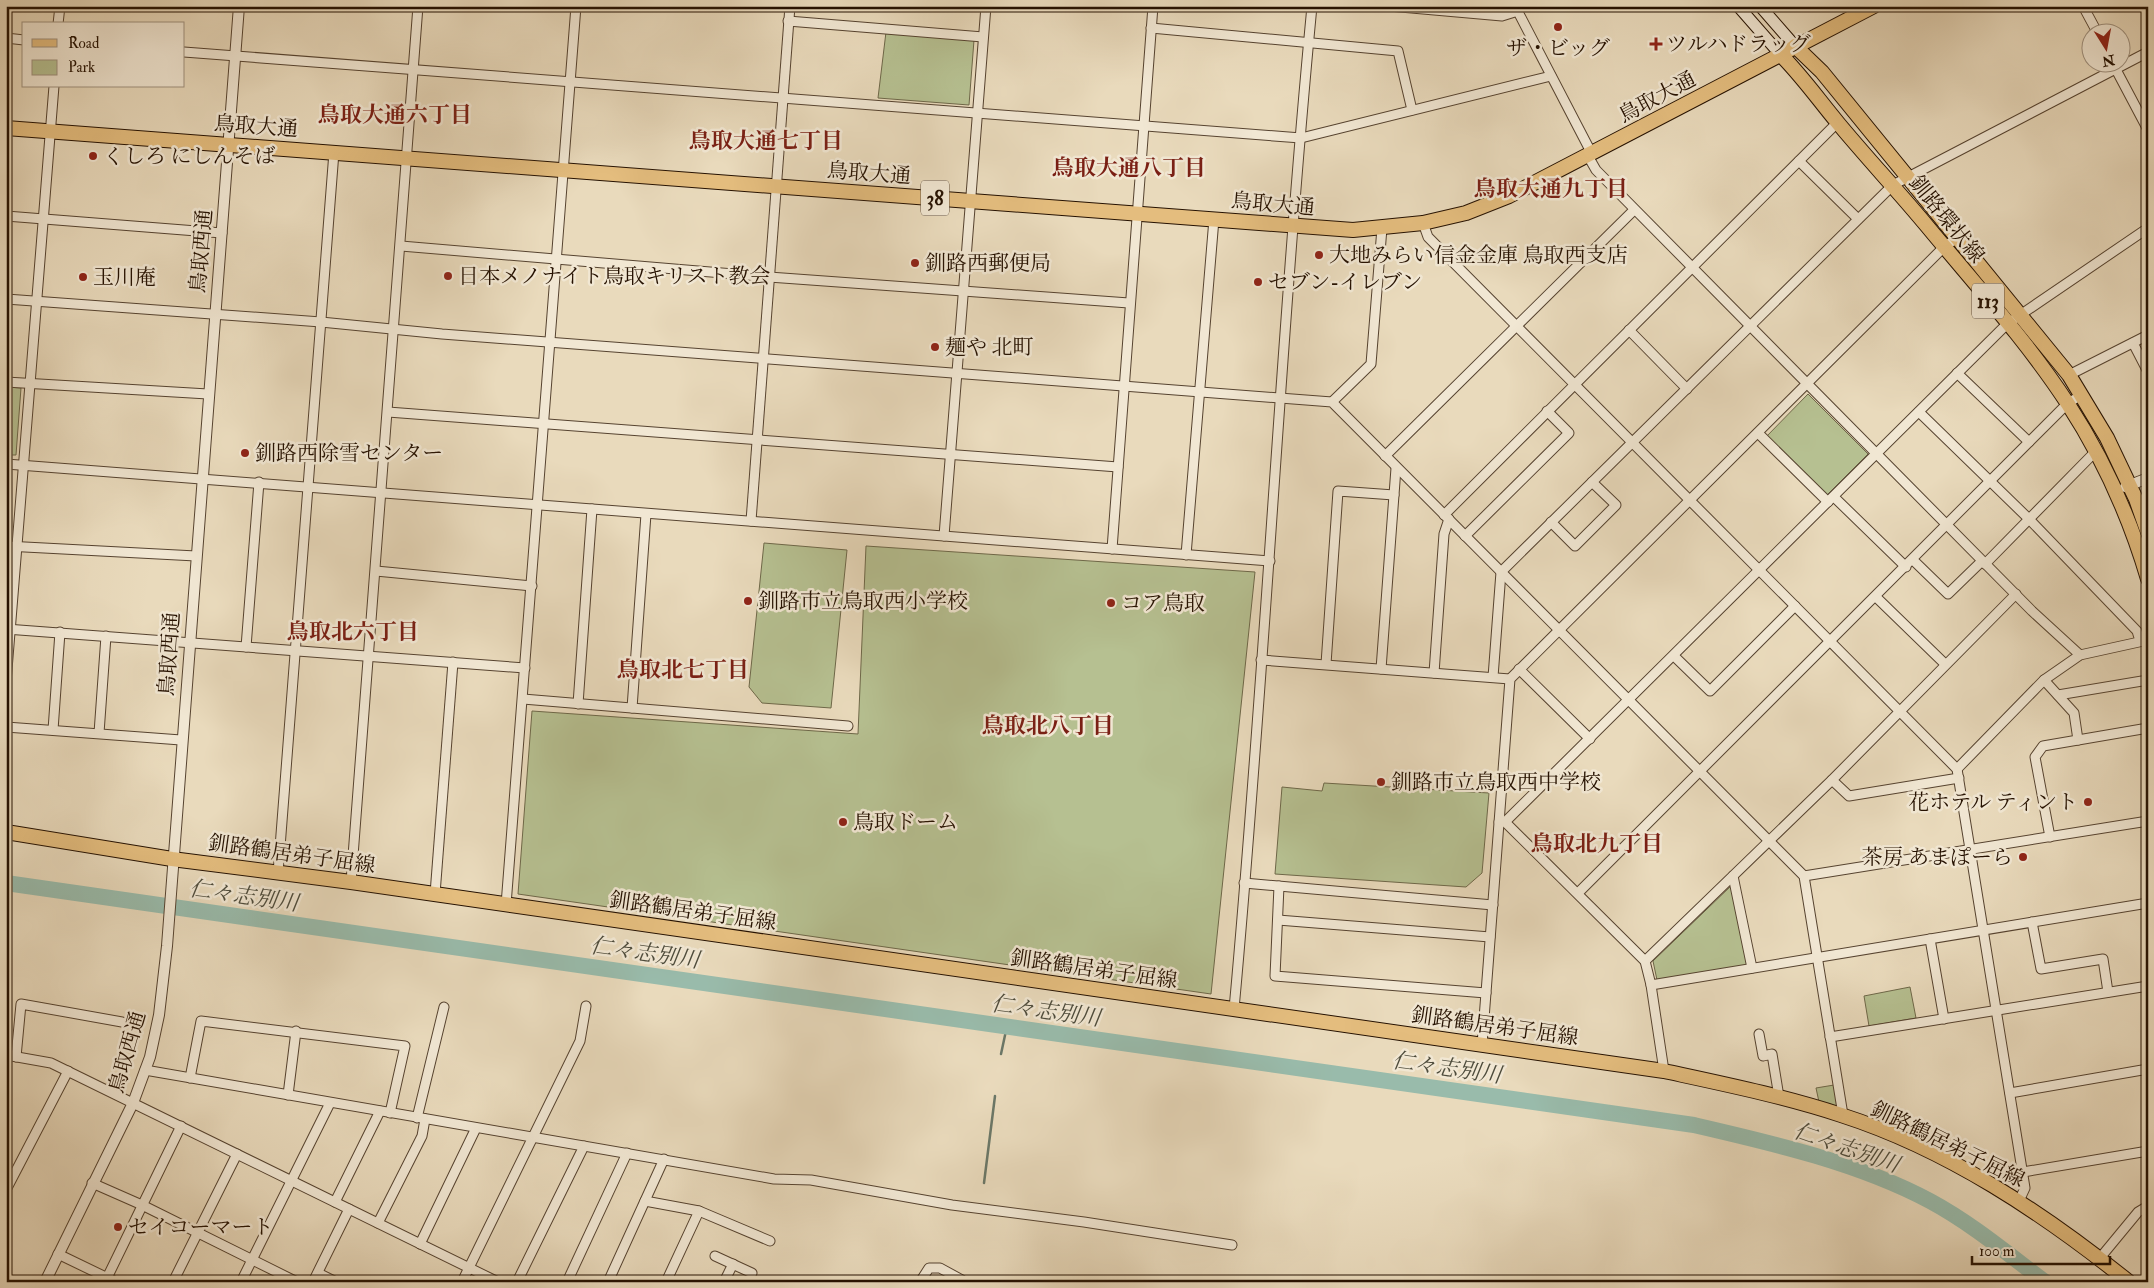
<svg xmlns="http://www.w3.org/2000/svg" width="2154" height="1288" font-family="'IM FELL Double Pica','Noto Serif JP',serif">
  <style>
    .green { fill: #b6c091; stroke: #6e6849 }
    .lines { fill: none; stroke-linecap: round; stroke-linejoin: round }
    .stream { stroke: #6b7767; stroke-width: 2.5 }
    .river { stroke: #99bbab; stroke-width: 16 }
    .minor-casing { stroke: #564330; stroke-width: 11 }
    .tertiary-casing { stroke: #564330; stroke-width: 12 }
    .secondary-casing { stroke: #251101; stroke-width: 13 }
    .primary-casing { stroke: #251101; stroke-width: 16 }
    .trunk-casing { stroke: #251101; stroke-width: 16 }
    .minor { stroke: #f1e7d3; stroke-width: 9 }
    .tertiary { stroke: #f1e7d3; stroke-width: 10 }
    .secondary { stroke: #f1e7d3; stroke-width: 11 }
    .primary { stroke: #e4bd7e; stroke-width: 14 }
    .trunk { stroke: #e4bd7e; stroke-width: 14 }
    .poi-dot { fill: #8f2418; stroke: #f1e7d3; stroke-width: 2 }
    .labels { text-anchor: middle; stroke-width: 5; stroke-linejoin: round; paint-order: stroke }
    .shield { fill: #f1e7d3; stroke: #625140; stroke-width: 1 }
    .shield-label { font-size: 20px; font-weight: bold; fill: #251101 }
    .poi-label { font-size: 21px; fill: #251101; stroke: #f1e7d3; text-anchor: start }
    .street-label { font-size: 21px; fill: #251101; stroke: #f1e7d3 }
    .neighbourhood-label { font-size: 22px; font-weight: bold; fill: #7a1f14; stroke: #f1e7d3 }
    .water-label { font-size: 22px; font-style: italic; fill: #4e4c3c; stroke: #f1e7d3 }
  </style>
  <rect width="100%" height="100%" fill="#e9dabc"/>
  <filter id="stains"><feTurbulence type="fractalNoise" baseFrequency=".004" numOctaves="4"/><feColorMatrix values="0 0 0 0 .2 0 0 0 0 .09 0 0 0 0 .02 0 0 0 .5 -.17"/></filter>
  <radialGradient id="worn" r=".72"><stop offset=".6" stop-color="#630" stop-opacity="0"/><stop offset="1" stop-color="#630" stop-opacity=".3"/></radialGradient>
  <g class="green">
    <polygon points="886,32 974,40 969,105 878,98"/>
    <polygon points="6,387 21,388 16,455 6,455"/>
    <polygon points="1808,394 1868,454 1825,497 1765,438"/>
    <polygon points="764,543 847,550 831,708 762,703 749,687"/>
    <polygon points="866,546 1255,572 1211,994 518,894 532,711 858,734"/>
    <polygon points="1324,783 1489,793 1482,873 1466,887 1275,874 1282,787 1322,791"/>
    <polygon points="1732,885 1748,965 1657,980 1653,961"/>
    <polygon points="1910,987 1916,1018 1869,1026 1864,996"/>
    <polygon points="1834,1085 1838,1108 1819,1102 1816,1088"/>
  </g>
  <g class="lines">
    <g class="stream">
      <polyline points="1001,1054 1007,1026"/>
      <polyline points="984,1183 995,1096"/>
    </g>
    <path class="river" d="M6 883 1694 1125C1772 1143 1859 1163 1930 1201 1971 1223 2008 1254 2045 1282"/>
    <defs>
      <g id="minor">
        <polyline points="1389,6 1502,16 1518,11"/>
        <polyline points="1515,6 1592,154"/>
        <polyline points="2083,6 2097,32"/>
        <polyline points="788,21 983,37"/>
        <polyline points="58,24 60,6"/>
        <polyline points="1151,28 1398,51 1412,110"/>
        <polyline points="6,38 24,40"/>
        <polyline points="184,52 1301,138 1551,76"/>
        <polyline points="2112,62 2148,130"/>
        <polyline points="1588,156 1596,170 2032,611 2080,655"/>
        <polyline points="1799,161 1858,219"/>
        <polyline points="6,216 222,233"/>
        <polyline points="1423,223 1428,237 1957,769 2025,1188 2019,1201"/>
        <polyline points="401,246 769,277 1129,303"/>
        <polyline points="6,299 321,322 442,334 1332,402 1804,876 1843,1115"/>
        <polyline points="1629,330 1687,389"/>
        <polyline points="2133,343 2148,372"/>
        <polyline points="1957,373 2029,442"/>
        <polyline points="2069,375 2148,335"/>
        <polyline points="6,382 208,394"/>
        <polyline points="1332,402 1371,364 1382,228"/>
        <polyline points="388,412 1118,467"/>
        <polyline points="1919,412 2029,519 2137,631 2140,641"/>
        <polyline points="1758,433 1828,502"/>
        <polyline points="1385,456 1634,210"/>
        <polyline points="6,464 1270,561"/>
        <polyline points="1834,497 1906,567"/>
        <polyline points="1444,515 1838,122"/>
        <polyline points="751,521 790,6"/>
        <polyline points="1551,522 1575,546 1616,505 1592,482"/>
        <polyline points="944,536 986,6"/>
        <polyline points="1465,536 1569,433 1547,411"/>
        <polyline points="6,546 196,556"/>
        <polyline points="1112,549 1153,6"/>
        <polyline points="1186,555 1214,219"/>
        <polyline points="1913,560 1948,594 1982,561"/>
        <polyline points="1985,564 2095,452"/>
        <polyline points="376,571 532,586"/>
        <polyline points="1876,597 1945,664"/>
        <polyline points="6,629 525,668"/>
        <polyline points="246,647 259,482"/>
        <polyline points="1674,656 1710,691 1795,606"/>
        <polyline points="1261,660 1510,679"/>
        <polyline points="1326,664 1338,491 1394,495"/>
        <polyline points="1381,669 1396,468"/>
        <polyline points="1519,669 1590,739"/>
        <polyline points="1434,673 1444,534 1449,519"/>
        <polyline points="1493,677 1501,572 1893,185 2148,52"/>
        <polyline points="2044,680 2074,713 2078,740 2043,746 2035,757 2050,837"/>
        <polyline points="6,682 54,86"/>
        <polyline points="2058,695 2148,680"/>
        <polyline points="523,699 848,726"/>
        <polyline points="578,704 592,509"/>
        <polyline points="632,708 646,514"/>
        <polyline points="6,727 181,740"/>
        <polyline points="53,730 60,632"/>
        <polyline points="99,733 106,636"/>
        <polyline points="2078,740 2148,728"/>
        <polyline points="1957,769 2044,680 2080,655 2148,640"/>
        <polyline points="1832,780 1849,796 1959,778"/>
        <polyline points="1499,822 1505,822 1645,961 1651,985 1664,1071"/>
        <polyline points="1505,822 2007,324 2148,228"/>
        <polyline points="278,873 334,152"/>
        <polyline points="1733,876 1752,968"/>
        <polyline points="1804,876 2148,821"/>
        <polyline points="351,882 418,6"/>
        <polyline points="1244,883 1493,905"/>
        <polyline points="1279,886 1275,976 1486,993"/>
        <polyline points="1578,893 2067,404 2081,395"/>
        <polyline points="435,894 453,662"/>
        <polyline points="506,905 576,6"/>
        <polyline points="1278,920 1490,937"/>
        <polyline points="2032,922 2041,969 2103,959 2108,992"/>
        <polyline points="1930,939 1944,1019"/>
        <polyline points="1645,961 1832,780 2016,594"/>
        <polyline points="1651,985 2148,903"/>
        <path d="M1234 1009C1265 675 1280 340 1312 6"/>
        <polyline points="1759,1034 1763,1056 1772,1054 1779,1097"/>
        <polyline points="1830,1037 2148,986"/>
        <polyline points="1482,1045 1510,679 1944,247 1957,238"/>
        <polyline points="6,1055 51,1063 498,1282"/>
        <polyline points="16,1057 21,1004 122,1022"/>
        <polyline points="145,1070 774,1179 811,1180 952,1205 1084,1222 1232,1245"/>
        <polyline points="190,1078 201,1021 405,1046 390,1113"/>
        <polyline points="2010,1093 2148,1069"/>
        <polyline points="288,1095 296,1031"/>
        <polyline points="417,1118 444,1007"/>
        <polyline points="2023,1172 2148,1151"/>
        <polyline points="92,1183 142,1205 297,1282"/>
        <polyline points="6,1190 68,1071"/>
        <polyline points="645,1201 699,1211 770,1241"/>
        <polyline points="335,1202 380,1111"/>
        <polyline points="378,1223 422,1136 425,1119"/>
        <polyline points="420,1244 476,1128"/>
        <polyline points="58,1254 116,1282"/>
        <polyline points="715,1256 752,1273"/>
        <polyline points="2100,1258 2138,1212 2148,1206"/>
        <polyline points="318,1273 336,1282"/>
        <polyline points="105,1282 181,1126"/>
        <polyline points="173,1282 237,1154"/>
        <polyline points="241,1282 330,1103"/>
        <polyline points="313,1282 349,1209"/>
        <polyline points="462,1282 580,1041 586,1006"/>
        <polyline points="517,1282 584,1146"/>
        <polyline points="567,1282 627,1153"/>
        <polyline points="608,1282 664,1159"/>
        <polyline points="666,1282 699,1211"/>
        <polyline points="724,1282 733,1264"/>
        <polyline points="920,1282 929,1268 940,1268 962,1280"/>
      </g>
      <g id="tertiary">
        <polyline points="2125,487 2148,478"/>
        <polyline points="45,1282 133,1103 150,1057 159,1015 167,946 239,6"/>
      </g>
      <g id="secondary">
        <polyline points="1738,6 1780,54"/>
        <polyline points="1760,6 1795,46"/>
      </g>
      <g id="primary">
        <polyline points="1795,46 1822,72 2069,375 2107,438 2136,499 2148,533"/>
        <path d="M1780 54C1802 76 1818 99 1838 123 1867 158 1898 191 1927 226 1975 284 2027 341 2068 404 2103 458 2130 518 2148 579"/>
        <path d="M6 832 172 859 351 882 1664 1071C1724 1084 1783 1096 1841 1115 1947 1149 2043 1213 2129 1282"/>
      </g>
      <polyline id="trunk" points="6,128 1353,230 1423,223 1466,213 1509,196 1874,6"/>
    </defs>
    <use href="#minor" class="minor-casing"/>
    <use href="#tertiary" class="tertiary-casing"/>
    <use href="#secondary" class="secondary-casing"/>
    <use href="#primary" class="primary-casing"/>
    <use href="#trunk" class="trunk-casing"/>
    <use href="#minor" class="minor"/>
    <use href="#tertiary" class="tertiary"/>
    <use href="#secondary" class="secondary"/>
    <use href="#primary" class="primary"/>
    <use href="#trunk" class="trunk"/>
  </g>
  <g class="poi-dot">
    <circle cx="1558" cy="27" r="5"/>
    <path d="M1653.5 36.5h5v5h5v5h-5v5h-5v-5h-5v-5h5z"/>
    <circle cx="93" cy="156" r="5"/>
    <circle cx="1319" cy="255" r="5"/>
    <circle cx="915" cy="263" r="5"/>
    <circle cx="448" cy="276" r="5"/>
    <circle cx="83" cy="277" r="5"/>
    <circle cx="1258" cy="282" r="5"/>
    <circle cx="935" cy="347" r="5"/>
    <circle cx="245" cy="453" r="5"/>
    <circle cx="748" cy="601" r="5"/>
    <circle cx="1111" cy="603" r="5"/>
    <circle cx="1381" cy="782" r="5"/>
    <circle cx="2088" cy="802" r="5"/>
    <circle cx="843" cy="822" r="5"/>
    <circle cx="2023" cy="857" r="5"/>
    <circle cx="118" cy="1227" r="5"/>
  </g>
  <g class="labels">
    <g class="shield">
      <rect x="921" y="180.5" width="28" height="35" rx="4"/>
      <rect x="1972" y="283.5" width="32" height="35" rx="4"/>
    </g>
    <g class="shield-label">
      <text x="935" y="205">38</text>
      <text x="1988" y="308">113</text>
    </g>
    <g class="poi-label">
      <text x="1666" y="51">ツルハドラッグ</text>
      <text x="1558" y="55" text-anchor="middle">ザ・ビッグ</text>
      <text x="103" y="163">くしろ にしんそば</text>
      <text x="1329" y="262">大地みらい信金金庫 鳥取西支店</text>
      <text x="925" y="270">釧路西郵便局</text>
      <text x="458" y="283">日本メノナイト鳥取キリスト教会</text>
      <text x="93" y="284">玉川庵</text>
      <text x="1268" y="289">セブン-イレブン</text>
      <text x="945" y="354">麺や 北町</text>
      <text x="255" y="460">釧路西除雪センター</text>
      <text x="758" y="608">釧路市立鳥取西小学校</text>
      <text x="1121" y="610">コア鳥取</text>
      <text x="1391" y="789">釧路市立鳥取西中学校</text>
      <text x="2078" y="809" text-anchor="end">花ホテル ティント</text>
      <text x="853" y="829">鳥取ドーム</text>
      <text x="2013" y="864" text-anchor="end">茶房 あまぽーら</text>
      <text x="128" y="1234">セイコーマート</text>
    </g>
    <g class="street-label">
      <text transform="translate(1657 97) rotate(-28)" y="7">鳥取大通</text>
      <text transform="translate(256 126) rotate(4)" y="7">鳥取大通</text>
      <text transform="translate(869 173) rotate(4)" y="7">鳥取大通</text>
      <text transform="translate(1273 204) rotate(5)" y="7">鳥取大通</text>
      <text transform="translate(1947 219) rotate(51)" y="7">釧路環状線</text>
      <text transform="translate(201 251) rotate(-85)" y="7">鳥取西通</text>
      <text transform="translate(169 654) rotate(-86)" y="7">鳥取西通</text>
      <text transform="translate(292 854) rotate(8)" y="7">釧路鶴居弟子屈線</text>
      <text transform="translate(693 911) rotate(8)" y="7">釧路鶴居弟子屈線</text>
      <text transform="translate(1094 969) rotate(8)" y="7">釧路鶴居弟子屈線</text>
      <text transform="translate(1495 1026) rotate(8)" y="7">釧路鶴居弟子屈線</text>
      <text transform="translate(127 1052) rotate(-74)" y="7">鳥取西通</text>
      <text transform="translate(1948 1144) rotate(26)" y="7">釧路鶴居弟子屈線</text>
    </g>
    <g class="neighbourhood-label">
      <text x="395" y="122">鳥取大通六丁目</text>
      <text x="766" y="148">鳥取大通七丁目</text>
      <text x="1129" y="175">鳥取大通八丁目</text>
      <text x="1551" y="196">鳥取大通九丁目</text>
      <text x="353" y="639">鳥取北六丁目</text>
      <text x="683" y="677">鳥取北七丁目</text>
      <text x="1048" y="733">鳥取北八丁目</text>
      <text x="1597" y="851">鳥取北九丁目</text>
    </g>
    <g class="water-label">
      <text transform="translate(244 895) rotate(8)" y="8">仁々志別川</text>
      <text transform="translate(645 952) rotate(8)" y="8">仁々志別川</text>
      <text transform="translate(1046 1010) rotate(8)" y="8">仁々志別川</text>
      <text transform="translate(1447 1067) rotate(8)" y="8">仁々志別川</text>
      <text transform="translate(1847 1147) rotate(19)" y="8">仁々志別川</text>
    </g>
  </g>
  <rect width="2154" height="1288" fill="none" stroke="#e9dabc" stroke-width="25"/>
  <rect x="8" y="8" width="2139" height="1273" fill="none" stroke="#251101" stroke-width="2.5"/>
  <rect x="12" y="12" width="2129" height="1263" fill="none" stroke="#251101"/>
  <rect x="22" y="22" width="162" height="65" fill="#f1e7d3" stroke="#9f917f"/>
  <rect x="32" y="39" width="25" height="8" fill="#e4bd7e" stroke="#9f917f"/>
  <text x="68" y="48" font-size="15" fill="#251101">Road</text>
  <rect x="32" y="60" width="25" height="15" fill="#b6c091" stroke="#9f917f"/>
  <text x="68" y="72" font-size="15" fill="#251101">Park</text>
  <g transform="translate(2106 48) rotate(169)"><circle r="24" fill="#f1e7d3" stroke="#9f917f"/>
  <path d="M0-4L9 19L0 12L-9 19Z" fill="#8f2418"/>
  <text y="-8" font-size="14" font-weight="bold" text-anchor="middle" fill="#251101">N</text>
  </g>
  <path d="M1972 1256v8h138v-8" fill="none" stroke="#251101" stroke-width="2.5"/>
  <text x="1979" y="1256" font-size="15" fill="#251101" stroke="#f1e7d3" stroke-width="4" paint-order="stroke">100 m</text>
  <rect width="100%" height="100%" filter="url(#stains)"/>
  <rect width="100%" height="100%" fill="url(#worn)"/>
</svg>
